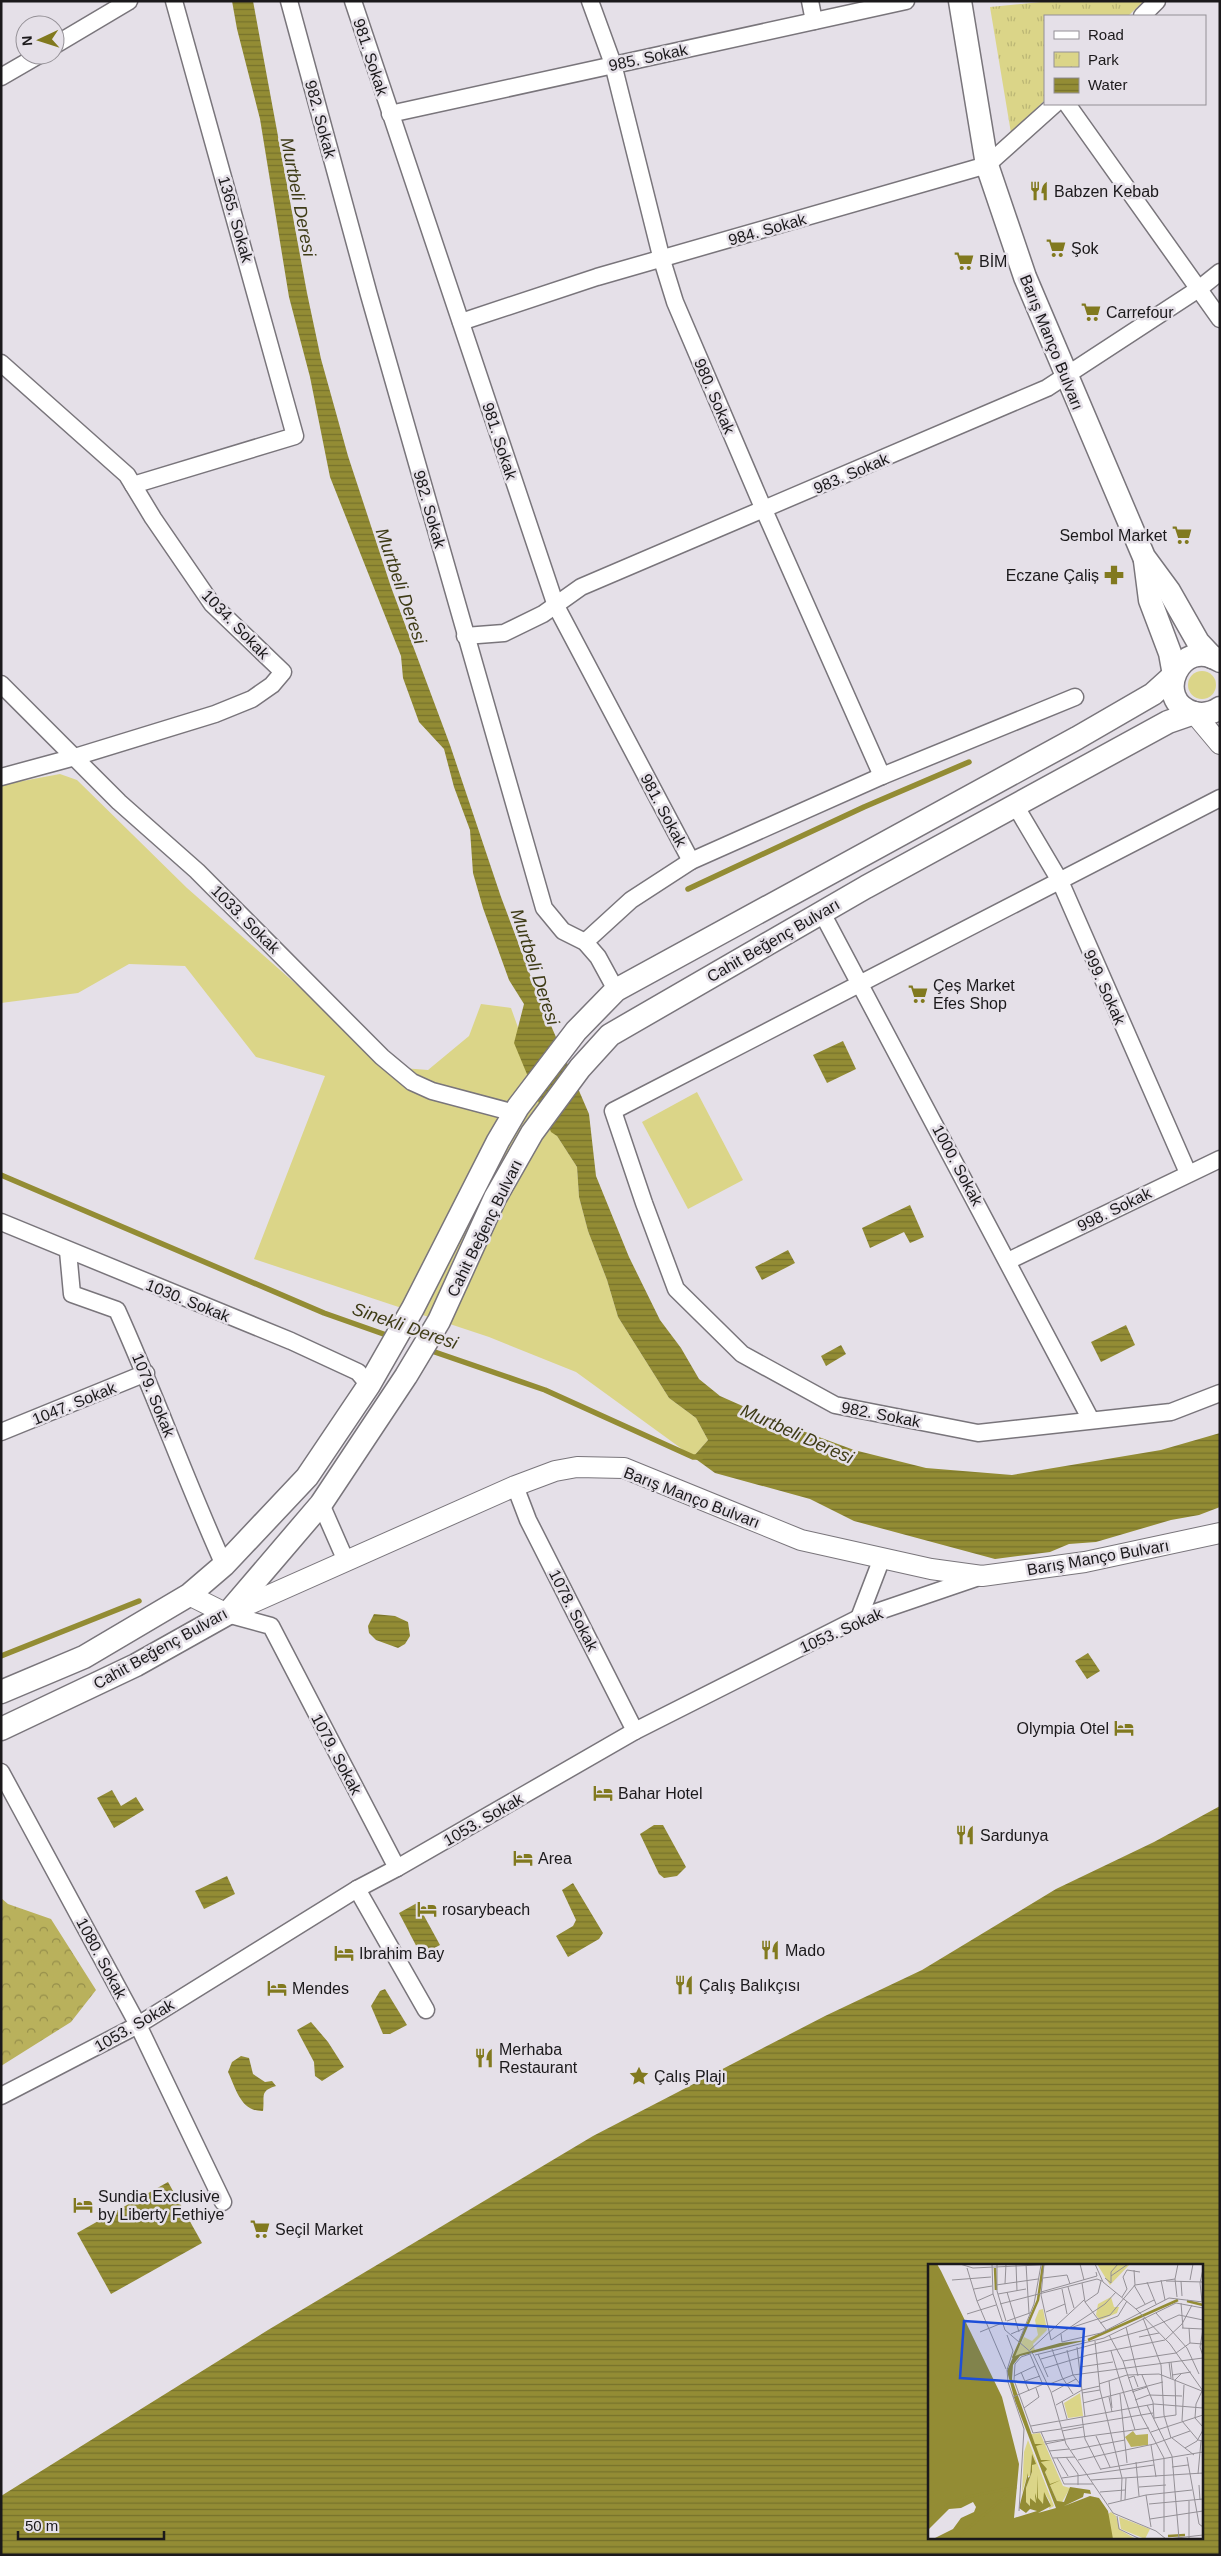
<svg xmlns="http://www.w3.org/2000/svg" width="1221" height="2556" font-family="Helvetica,sans-serif">
  <style>
    .grass { fill: #dbd588 }
    .forest { fill: url(#forest-crowns) }
    .park { fill: url(#park-tufts) }
    .water { fill: url(#water-rules); fill-rule: evenodd }
    .lines { fill: none; stroke-linecap: round; stroke-linejoin: round }
    .stream { stroke: #938c34; stroke-width: 5.5 }
    .minor-casing { stroke: #79757b; stroke-width: 19 }
    .tertiary-casing { stroke: #79757b; stroke-width: 22 }
    .secondary-casing { stroke: #79757b; stroke-width: 25 }
    .minor { stroke: #fff; stroke-width: 16 }
    .tertiary { stroke: #fff; stroke-width: 20 }
    .secondary { stroke: #fff; stroke-width: 22 }
    .labels { text-anchor: middle; stroke-width: 5; stroke-linejoin: round; paint-order: stroke }
    .street-label { font-size: 16px; fill: #1b191b; stroke: #e5e0e8 }
    .poi-label { font-size: 16px; fill: #1b191b; stroke: #e5e0e8; text-anchor: start }
    .water-label { font-size: 18px; font-style: italic; fill: #3e3b16; stroke: #e5e0e8 }
    .inset-river { fill: none; stroke: #938c34; stroke-width: 2.5 }
    .inset-road { fill: none; stroke: #949096; stroke-width: 1 }
    .view { fill: #1d4ed8; fill-opacity: 0.15; stroke: #1d4ed8; stroke-width: 2.5 }
    .inset-edge { fill: none; stroke: #1b191b; stroke-width: 2.5 }
  </style>
  <defs>
    <pattern id="forest-crowns" width="20" height="18" patternUnits="userSpaceOnUse" patternTransform="scale(1.25)"><rect width="20" height="18" fill="#b9b15c"/><path d="M2 6a3 3 0 1 1 6 0M12 15a3 3 0 1 1 6 0" fill="none" stroke="#968f4b"/></pattern>
    <pattern id="park-tufts" width="24" height="20" patternUnits="userSpaceOnUse" patternTransform="scale(1.25)"><rect width="24" height="20" fill="#dbd588"/><path d="M3 7l-1-3M5 7V3M7 7l1-3M15 17l-1-3M17 17v-4M19 17l1-3" fill="none" stroke="#bbb675"/></pattern>
    <pattern id="water-rules" width="6" height="5" patternUnits="userSpaceOnUse" patternTransform="scale(1.25)"><rect width="6" height="5" fill="#938c34"/><path d="M0 2.5h6" fill="none" stroke="#77722b"/></pattern>
  </defs>
  <rect width="100%" height="100%" fill="#e5e0e8"/>
  <g class="grass">
    <circle cx="1202" cy="685" r="14"/>
    <polygon points="60,774 77,780 187,888 390,1067 428,1070 469,1036 481,1004 511,1008 557,1136 577,1167 579,1197 588,1231 607,1280 618,1317 669,1398 696,1418 708,1440 693,1457 576,1372 489,1337 254,1259 325,1076 256,1057 185,966 129,964 78,993 1,1003 1,785"/>
    <polygon points="697,1092 743,1180 688,1209 642,1122"/>
  </g>
  <polygon class="forest" points="1,1898 8,1904 51,1919 96,1990 71,2022 1,2066"/>
  <polygon class="park" points="1051,1 1144,1 1128,16 1045,16 1045,100 1011,133 990,7"/>
  <g class="water">
    <polygon points="232,1 253,1 307,293 321,359 348,456 391,587 450,745 501,897 537,993 589,1114 596,1176 629,1257 660,1320 681,1348 699,1379 720,1396 781,1423 854,1450 926,1468 1012,1475 1161,1450 1220,1433 1220,1507 1199,1515 1171,1520 1096,1542 1069,1544 1050,1552 995,1559 854,1521 810,1499 715,1473 693,1457 708,1440 696,1418 669,1398 618,1317 607,1280 588,1231 579,1197 577,1167 557,1136 551,1132 514,1043 524,1004 509,980 483,908 473,873 470,830 454,787 444,749 419,722 403,678 401,656 330,477 310,377 289,297 260,119 237,29"/>
    <polygon points="843,1041 856,1069 827,1083 813,1055"/>
    <polygon points="910,1205 924,1237 910,1243 904,1232 870,1248 862,1228"/>
    <polygon points="788,1250 795,1263 762,1280 755,1267"/>
    <polygon points="1126,1325 1135,1345 1101,1362 1091,1342"/>
    <polygon points="841,1345 846,1354 826,1366 821,1356"/>
    <polygon points="374,1614 395,1616 408,1622 410,1636 405,1644 398,1648 376,1640 369,1633 368,1626"/>
    <polygon points="1088,1653 1100,1671 1087,1679 1075,1661"/>
    <polygon points="112,1790 121,1806 136,1797 144,1810 114,1828 97,1798"/>
    <path d="M1220 1806V2555H1V2496L268 2330 593 2136 825 2016 922 1970 1056 1889 1154 1842ZM930 2265H1202V2537H930Z"/>
    <polygon points="654,1825 663,1825 686,1867 677,1876 664,1878 659,1874 640,1834"/>
    <polygon points="227,1876 235,1894 204,1909 195,1891"/>
    <polygon points="573,1883 603,1933 599,1939 568,1957 556,1936 573,1926 576,1920 562,1890"/>
    <polygon points="417,1903 440,1945 421,1955 399,1913"/>
    <polygon points="385,1989 407,2025 390,2034 383,2034 371,2006 380,1991"/>
    <polygon points="311,2022 328,2042 344,2067 322,2081 315,2076 314,2062 297,2030"/>
    <path d="M241 2056 249 2058 253 2074 265 2082 272 2081 276 2086C259 2091 265 2096 263 2111 241 2112 236 2089 228 2072L232 2062Z"/>
    <polygon points="168,2182 202,2243 111,2294 77,2233"/>
  </g>
  <g class="lines">
    <g class="stream">
      <polyline points="688,889 864,807 969,762"/>
      <polyline points="1,1175 324,1313 392,1337"/>
      <polyline points="426,1349 545,1390 693,1457 701,1457"/>
      <polyline points="1,1656 139,1601"/>
    </g>
    <defs>
      <g id="minor">
        <polyline points="289,1 369,295 544,908 563,931 585,942 598,957 616,990"/>
        <polyline points="353,1 556,606 691,861"/>
        <polyline points="590,1 613,64 662,260 675,302 764,510 882,776"/>
        <polyline points="810,1 814,21"/>
        <polyline points="1142,16 1157,1"/>
        <polyline points="55,45 129,1"/>
        <polyline points="1,77 39,55"/>
        <polyline points="1067,104 1220,319"/>
        <polyline points="390,114 906,1"/>
        <polyline points="461,322 597,277 987,165 1055,104"/>
        <polyline points="1,363 127,475 153,518 212,604 283,672 272,685 252,699 215,714 75,757 1,777"/>
        <polyline points="133,485 295,436 174,1"/>
        <polyline points="465,636 504,633 543,614 581,587 1047,388 1200,288 1220,272"/>
        <polyline points="1,684 119,802 197,871 382,1057 412,1082 432,1091 515,1113"/>
        <polyline points="1220,798 613,1111 644,1203 676,1289 742,1354 835,1405 978,1433 1171,1412 1220,1393"/>
        <polyline points="1015,805 1060,881 1188,1173"/>
        <polyline points="821,911 1091,1420"/>
        <polyline points="585,942 631,900 691,861 882,776 1075,697"/>
        <polyline points="1,1222 291,1341 358,1372 369,1385"/>
        <path d="M68 1251 72 1294 117 1310C155 1394 186 1481 224 1565"/>
        <polyline points="1008,1261 1220,1159"/>
        <polyline points="1,1432 146,1373"/>
        <polyline points="515,1486 528,1520 635,1731"/>
        <polyline points="321,1504 346,1561"/>
        <polyline points="227,1614 271,1626 397,1868"/>
        <polyline points="859,1618 882,1558"/>
        <polyline points="1,1772 138,2025 223,2202"/>
        <polyline points="357,1889 426,2010"/>
        <polyline points="1,2096 138,2025 357,1889 397,1868 635,1731 859,1618 982,1576"/>
      </g>
      <g id="tertiary">
        <polyline points="1194,713 1220,744"/>
        <polyline points="189,1595 227,1614 515,1486 555,1471 577,1467 624,1468 801,1540 931,1569 982,1576 1085,1562 1220,1533"/>
      </g>
      <g id="secondary">
        <polyline points="960,1 987,165 1025,277 1144,557 1169,591 1198,642 1212,657"/>
        <polyline points="1145,561 1150,600 1170,653 1174,675"/>
        <path d="M1220 661C1180 634 1151 701 1194 713 1203 715 1213 713 1220 708"/>
        <polyline points="1,1692 84,1657 189,1595 224,1565 307,1477 369,1385 413,1308 498,1141 518,1107 576,1031 616,990 1077,738 1153,694 1174,675"/>
        <polyline points="1,1729 136,1665 227,1614 321,1504 406,1376 439,1321 495,1198 532,1133 580,1068 610,1035 866,887 1168,722 1194,713"/>
      </g>
    </defs>
    <use href="#minor" class="minor-casing"/>
    <use href="#tertiary" class="tertiary-casing"/>
    <use href="#secondary" class="secondary-casing"/>
    <use href="#minor" class="minor"/>
    <use href="#tertiary" class="tertiary"/>
    <use href="#secondary" class="secondary"/>
  </g>
  <defs>
    <symbol id="restaurant-bare" viewBox="-9 -9 18 18"><path d="M-5-6h1v4h1v-4h1v4h1v-4h1v5L-1.5 .5V6h-2V.5L-5-1ZM5-6V6H3V1.5H1.5Q1.5-4 5-6Z" fill="#81791e" stroke="#e5e0e8" stroke-width="2.5" paint-order="stroke"/></symbol>
    <symbol id="supermarket-bare" viewBox="-9 -9 18 18"><path d="M-6-5.5h2.5l.6 2H6L4.5 2H-2.5L-4.4-4H-6ZM-1.5 3.2a1.3 1.3 0 1 0 .1 0ZM3 3.2a1.3 1.3 0 1 0 .1 0Z" fill="#81791e" stroke="#e5e0e8" stroke-width="2.5" paint-order="stroke"/></symbol>
    <symbol id="pharmacy-bare" viewBox="-9 -9 18 18"><path d="M-2-6h4v4h4v4h-4v4h-4v-4h-4v-4h4Z" fill="#81791e" stroke="#e5e0e8" stroke-width="2.5" paint-order="stroke"/></symbol>
    <symbol id="hotel-bare" viewBox="-9 -9 18 18"><path d="M-6-4.5h1.5V1H6V5H4.5V3h-9V5H-6ZM-4 0a1.8 1.8 0 1 1 3.6 0ZM.5 0V-2.5h3Q6-2.5 6 0Z" fill="#81791e" stroke="#e5e0e8" stroke-width="2.5" paint-order="stroke"/></symbol>
    <symbol id="sight-bare" viewBox="-9 -9 18 18"><path d="M0-6L1.8-2.2L6-1.7L2.9 1.2L3.7 5.4L0 3.3L-3.7 5.4L-2.9 1.2L-6-1.7L-1.8-2.2Z" fill="#81791e" stroke="#e5e0e8" stroke-width="2.5" paint-order="stroke"/></symbol>
  </defs>
  <g fill-rule="evenodd">
    <use href="#restaurant-bare" x="1025" y="177" width="28" height="28"/>
    <use href="#supermarket-bare" x="1042" y="234" width="28" height="28"/>
    <use href="#supermarket-bare" x="950" y="247" width="28" height="28"/>
    <use href="#supermarket-bare" x="1077" y="298" width="28" height="28"/>
    <use href="#supermarket-bare" x="1168" y="521" width="28" height="28"/>
    <use href="#pharmacy-bare" x="1100" y="561" width="28" height="28"/>
    <use href="#supermarket-bare" x="904" y="980" width="28" height="28"/>
    <use href="#hotel-bare" x="1110" y="1714" width="28" height="28"/>
    <use href="#hotel-bare" x="589" y="1779" width="28" height="28"/>
    <use href="#restaurant-bare" x="951" y="1821" width="28" height="28"/>
    <use href="#hotel-bare" x="509" y="1844" width="28" height="28"/>
    <use href="#hotel-bare" x="413" y="1895" width="28" height="28"/>
    <use href="#restaurant-bare" x="756" y="1936" width="28" height="28"/>
    <use href="#hotel-bare" x="330" y="1939" width="28" height="28"/>
    <use href="#restaurant-bare" x="670" y="1971" width="28" height="28"/>
    <use href="#hotel-bare" x="263" y="1974" width="28" height="28"/>
    <use href="#restaurant-bare" x="470" y="2044" width="28" height="28"/>
    <use href="#sight-bare" x="625" y="2062" width="28" height="28"/>
    <use href="#hotel-bare" x="69" y="2191" width="28" height="28"/>
    <use href="#supermarket-bare" x="246" y="2215" width="28" height="28"/>
  </g>
  <g class="labels">
    <g class="street-label">
      <text transform="translate(371 57) rotate(72)" y="6">981. Sokak</text>
      <text transform="translate(648 57) rotate(-12)" y="6">985. Sokak</text>
      <text transform="translate(321 119) rotate(75)" y="6">982. Sokak</text>
      <text transform="translate(236 219) rotate(74)" y="6">1365. Sokak</text>
      <text transform="translate(767 229) rotate(-16)" y="6">984. Sokak</text>
      <text transform="translate(1052 342) rotate(68)" y="6">Barış Manço Bulvarı</text>
      <text transform="translate(715 396) rotate(67)" y="6">980. Sokak</text>
      <text transform="translate(500 441) rotate(72)" y="6">981. Sokak</text>
      <text transform="translate(851 473) rotate(-23)" y="6">983. Sokak</text>
      <text transform="translate(430 509) rotate(74)" y="6">982. Sokak</text>
      <text transform="translate(236 624) rotate(46)" y="6">1034. Sokak</text>
      <text transform="translate(664 810) rotate(62)" y="6">981. Sokak</text>
      <text transform="translate(246 919) rotate(45)" y="6">1033. Sokak</text>
      <text transform="translate(773 940) rotate(-30)" y="6">Cahit Beğenç Bulvarı</text>
      <text transform="translate(1105 987) rotate(66)" y="6">999. Sokak</text>
      <text transform="translate(958 1165) rotate(62)" y="6">1000. Sokak</text>
      <text transform="translate(1114 1209) rotate(-26)" y="6">998. Sokak</text>
      <text transform="translate(484 1228) rotate(-64)" y="6">Cahit Beğenç Bulvarı</text>
      <text transform="translate(188 1300) rotate(22)" y="6">1030. Sokak</text>
      <text transform="translate(154 1395) rotate(68)" y="6">1079. Sokak</text>
      <text transform="translate(74 1403) rotate(-22)" y="6">1047. Sokak</text>
      <text transform="translate(881 1414) rotate(11)" y="6">982. Sokak</text>
      <text transform="translate(692 1497) rotate(21)" y="6">Barış Manço Bulvarı</text>
      <text transform="translate(1098 1557) rotate(-10)" y="6">Barış Manço Bulvarı</text>
      <text transform="translate(574 1610) rotate(63)" y="6">1078. Sokak</text>
      <text transform="translate(841 1630) rotate(-24)" y="6">1053. Sokak</text>
      <text transform="translate(160 1648) rotate(-29)" y="6">Cahit Beğenç Bulvarı</text>
      <text transform="translate(337 1754) rotate(62)" y="6">1079. Sokak</text>
      <text transform="translate(483 1819) rotate(-30)" y="6">1053. Sokak</text>
      <text transform="translate(102 1958) rotate(62)" y="6">1080. Sokak</text>
      <text transform="translate(134 2025) rotate(-30)" y="6">1053. Sokak</text>
    </g>
    <g class="poi-label">
      <text x="1054" y="197">Babzen Kebab</text>
      <text x="1071" y="254">Şok</text>
      <text x="979" y="267">BİM</text>
      <text x="1106" y="318">Carrefour</text>
      <text x="1167" y="541" text-anchor="end">Sembol Market</text>
      <text x="1099" y="581" text-anchor="end">Eczane Çaliș</text>
      <text x="933" y="991">Çeș Market<tspan x="933" dy="18">Efes Shop</tspan></text>
      <text x="1109" y="1734" text-anchor="end">Olympia Otel</text>
      <text x="618" y="1799">Bahar Hotel</text>
      <text x="980" y="1841">Sardunya</text>
      <text x="538" y="1864">Area</text>
      <text x="442" y="1915">rosarybeach</text>
      <text x="785" y="1956">Mado</text>
      <text x="359" y="1959">Ibrahim Bay</text>
      <text x="699" y="1991">Çalış Balıkçısı</text>
      <text x="292" y="1994">Mendes</text>
      <text x="499" y="2055">Merhaba<tspan x="499" dy="18">Restaurant</tspan></text>
      <text x="654" y="2082">Çalış Plajı</text>
      <text x="98" y="2202">Sundia Exclusive<tspan x="98" dy="18">by Liberty Fethiye</tspan></text>
      <text x="275" y="2235">Seçil Market</text>
    </g>
    <g class="water-label">
      <text transform="translate(298 197) rotate(79)" y="6">Murtbeli Deresi</text>
      <text transform="translate(401 586) rotate(71)" y="6">Murtbeli Deresi</text>
      <text transform="translate(535 967) rotate(72)" y="6">Murtbeli Deresi</text>
      <text transform="translate(405 1326) rotate(19)" y="6">Sinekli Deresi</text>
      <text transform="translate(797 1434) rotate(24)" y="6">Murtbeli Deresi</text>
    </g>
  </g>
  <g transform="translate(928 2264)">
    <rect width="275" height="275" fill="#e5e0e8"/>
    <path d="M183 33 186 43H191L189 49 172 56 168 51 170 40ZM115 45 119 66 105 80 107 86 86 94 96 73 104 77 110 71 107 56 111 46ZM152 129 155 152 140 154 136 139ZM112 169 135 222 142 224 133 240 129 237 122 221 130 217 122 221 103 170ZM191 253 222 265 217 275 193 265Z" fill="#dbd588"/>
    <path d="M205 167 208 171 220 170V181L203 183 197 173Z" fill="#b9b15c"/>
    <path d="M100 176 126 242 121 245 122 238 118 231 115 240 109 237 108 240 102 234V242L98 238V224L104 208V201L106 199 104 191 102 212H99L94 229 96 188Z" fill="#dbd588"/>
    <path d="M169 0H202L182 21Z" fill="#dbd588"/>
    <path d="M183 248 188 252 192 266 208 275H185L181 264 180 250Z" fill="#dbd588"/>
    <path d="M0 0H9L13 7 74 133 91 200 86 254 109 247 102 245 98 249 91 244 100 209V214L102 212 104 190 108 200 104 201V208L98 224V238L102 242V234L108 239 107 232V229L109 236V211L110 234 115 240 116 228 123 242 110 249 128 244 87 137 79 107 85 93 92 90 132 79 160 76 92 92 85 101 84 115 107 180H115L108 182 113 196H123L113 198 119 205 117 208 122 220 133 216 122 221 129 237 136 238 142 223 162 226 163 230 156 229 155 233 136 242 162 232 171 234 180 247 185 275H5L25 265 33 254 46 248 48 243 45 238 33 244 21 245 0 266Z" fill="#938c34"/>
    <path class="inset-river" d="M67 4 68 26M259 37 275 41M160 76 250 36M85 94 110 36 115 1M0 254 7 253 20 240 39 233 88 223M240 272 257 271M28 275 88 223"/>
    <path class="inset-road" d="M32 0 45 4 132 0M64 0 65 30 77 66 105 90 123 128 138 180 185 249 228 267 238 275M69 0V27L78 57M88 0 89 27M98 0 101 49M116 0 113 31 123 76 177 40 188 28M152 0 156 16M167 0 175 18 208 45 242 80 275 127M39 4 49 37 78 105M206 6 207 21M183 12 200 0M115 14 139 11 142 20M177 14 183 19V8L190 0M24 16 63 13M233 16 237 36M262 16 265 0M238 17 275 18M253 17 254 32M219 18 228 40M154 19 157 38 179 67M77 20 78 0M68 21 110 15M206 21 217 40M140 23 146 44M46 25 64 22M134 25 139 50M79 28 91 68M113 28 169 12 168 8M70 30 98 25M194 33 199 25 195 13 199 6 212 8M249 33 247 15 250 0M49 37 65 30M274 37 272 19 275 5M157 38 170 29 173 17M253 39 255 64M72 40 169 15 174 17M208 45 226 36M118 48 137 40M228 49 259 84 271 110M39 50 68 41M215 54 233 101 236 151 243 174M79 57 102 49M172 59 190 52 199 37M198 63 210 112M142 64 182 51 207 21 247 15M254 64 275 65M261 64 262 79M275 65 272 83 275 92M52 68 74 59M83 70 97 64M133 70 134 78 173 69 241 34 275 38M79 71 85 87 79 106 80 118 96 165 91 247M181 71 195 97 213 151 236 194V268M211 73 231 69M91 77 106 40 113 1M167 77 172 126 194 214 193 237M149 83 157 153M124 85 134 113 145 130M102 86 156 36M139 86 145 111 152 120M183 87 207 166M110 90 120 113M107 91 176 74 248 39 275 44M113 95 220 65 251 51 275 56M195 97 248 89 262 79 275 80M241 98 243 114M243 98 245 115M152 103 185 98M117 104 160 91 237 76 254 60 264 41M93 108 101 127M214 111 225 138 226 155M244 111 263 108M86 112 107 102M200 114 206 112 210 123M97 117 112 112M181 117 184 144M171 120 199 111 231 110 274 127M115 121 102 90 93 93 87 100 86 116 105 169 133 165M119 121 145 111 275 94M256 121 254 157 270 176 275 177M274 127 268 140 267 154 275 163M124 128 148 115M204 128 219 123M154 129 172 126M192 130 199 199M85 133 118 119M181 133 184 148M207 136 221 131 254 132M134 137 139 155M155 139 235 118M128 141 154 126 172 122M219 141 244 192 251 275M96 144 111 133 108 124M154 153 157 175 173 206M226 154 248 151 247 116 253 110M132 157 226 140 275 144M103 162 131 157M134 164 225 149M134 167 155 163M113 168 136 220H165M223 168 275 151M168 172 182 203M244 174 266 191M116 178 221 164M117 180 137 176M223 181 228 213M257 184 269 177 275 166M143 186 197 176M121 187 141 185M138 193 150 210V221M259 193 271 260 275 263M125 194 147 193M129 194 140 212M150 196 226 180 262 167M208 198 211 232M244 203 260 201M173 205 275 188M270 210 273 177M134 214 226 201M163 216 275 209M271 221 272 236M211 223 238 221M172 228 197 226M218 231 223 263M197 236 198 214M261 237V275M180 240 218 231 264 226M221 240 275 235M189 252 191 265 212 275M222 255 275 247M240 275 275 271"/>
    <path class="view" d="M36 57 156 65 152 122 32 114Z"/>
    <rect width="275" height="275" class="inset-edge"/>
  </g>
  <rect width="1221" height="2556" fill="none" stroke="#1b191b" stroke-width="5"/>
  <rect x="1044" y="15" width="162" height="90" fill="#e5e0e8" stroke="#949096"/>
  <rect x="1054" y="31" width="25" height="8" fill="#ffffff" stroke="#949096"/>
  <text x="1088" y="40" font-size="15" fill="#1b191b">Road</text>
  <rect x="1054" y="52" width="25" height="15" fill="url(#park-tufts)" stroke="#949096"/>
  <text x="1088" y="65" font-size="15" fill="#1b191b">Park</text>
  <rect x="1054" y="78" width="25" height="15" fill="url(#water-rules)" stroke="#949096"/>
  <text x="1088" y="90" font-size="15" fill="#1b191b">Water</text>
  <g transform="translate(40 40) rotate(266)"><circle r="24" fill="#e5e0e8" stroke="#949096"/>
  <path d="M0-4L9 19L0 12L-9 19Z" fill="#81791e"/>
  <text y="-8" font-size="14" font-weight="bold" text-anchor="middle" fill="#1b191b">N</text>
  </g>
  <path d="M18 2531v8h146v-8" fill="none" stroke="#1b191b" stroke-width="2.5"/>
  <text x="25" y="2531" font-size="15" fill="#1b191b" stroke="#e5e0e8" stroke-width="4" paint-order="stroke">50 m</text>
</svg>
